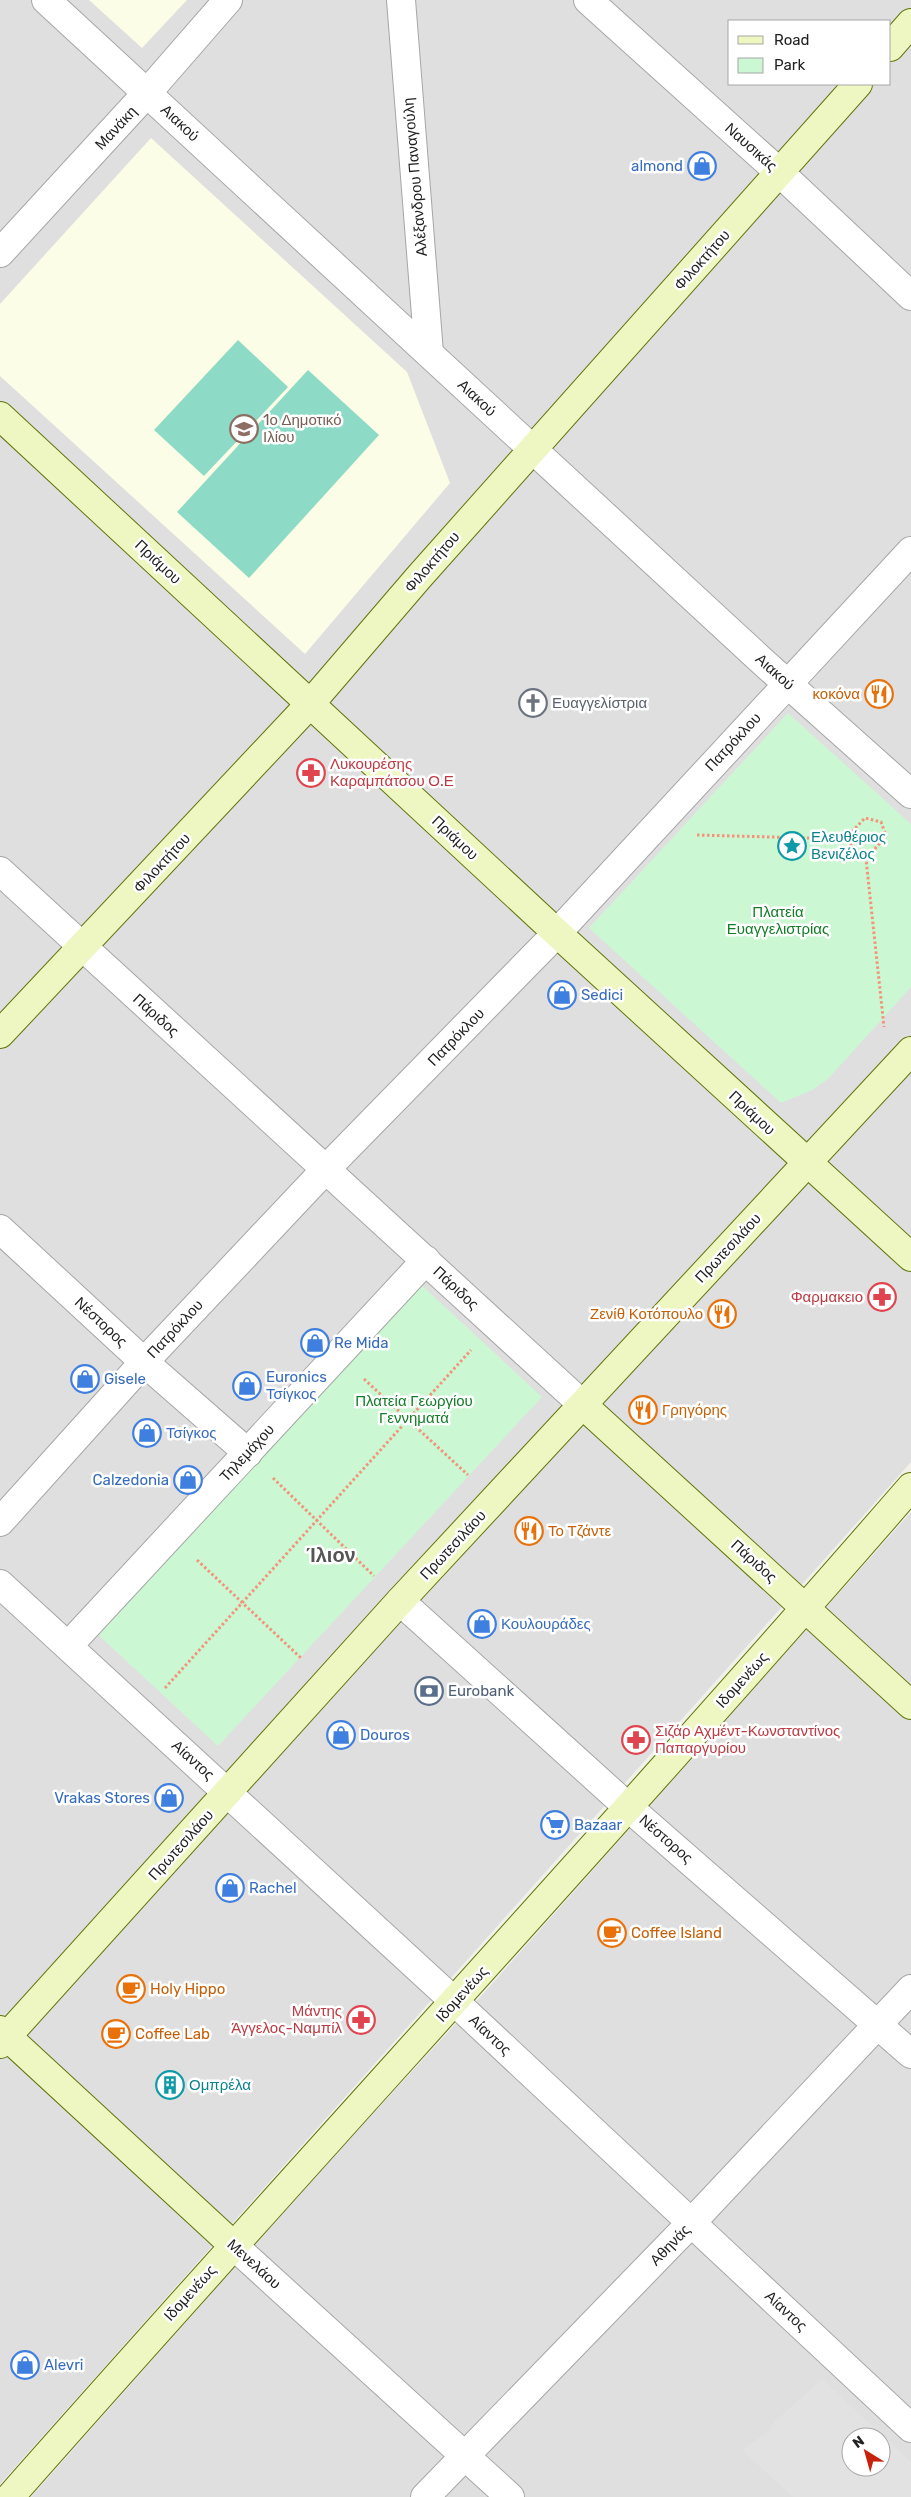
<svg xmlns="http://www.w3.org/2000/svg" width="911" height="2497" font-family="Rubik,sans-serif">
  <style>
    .residential { fill: #e0dfdf; fill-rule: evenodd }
    .education { fill: #fbfde6 }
    .park { fill: #cbf7d3 }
    .pitch { fill: #8ddbc6 }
    .parking { fill: #e2e2e2; fill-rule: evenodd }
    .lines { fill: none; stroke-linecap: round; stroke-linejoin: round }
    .street-casing { stroke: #a6a6a6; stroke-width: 30 }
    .secondary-casing { stroke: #5e760c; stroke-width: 30 }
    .path { stroke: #f29479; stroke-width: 3; stroke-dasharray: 2.5 2.5; stroke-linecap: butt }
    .street { stroke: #fff; stroke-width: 28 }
    .secondary { stroke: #eef7c2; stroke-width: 28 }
    .labels { text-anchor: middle; stroke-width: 5; stroke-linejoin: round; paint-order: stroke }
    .street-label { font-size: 15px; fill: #222; stroke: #fff }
    .shop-label { font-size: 15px; fill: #366cbe; stroke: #fff; text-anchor: start }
    .education-label { font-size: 15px; fill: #785e54; stroke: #fff; text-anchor: start }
    .food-label { font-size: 15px; fill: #c56008; stroke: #fff; text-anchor: start }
    .worship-label { font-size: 15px; fill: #5b616d; stroke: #fff; text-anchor: start }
    .health-label { font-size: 15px; fill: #be3a42; stroke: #fff; text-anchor: start }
    .culture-label { font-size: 15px; fill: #0d838f; stroke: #fff; text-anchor: start }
    .park-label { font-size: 15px; fill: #137d28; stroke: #fff }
    .service-label { font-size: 15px; fill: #4e5e75; stroke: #fff; text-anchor: start }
    .district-label { font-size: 20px; font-weight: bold; fill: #555; stroke: #fff }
  </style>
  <rect width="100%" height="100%" fill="#f1f0e9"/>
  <g class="residential">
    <path d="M0 0H911V1462L0 2484ZM730 21H890V84H730Z"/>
    <path d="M911 1512V2497H31L304 2189 483 1994ZM851 2437H881V2467H851Z"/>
  </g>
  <g class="education">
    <polygon points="89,0 187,0 142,48"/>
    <polygon points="151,138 407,372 450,483 305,654 0,376 0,304"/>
  </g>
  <g class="park">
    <polygon points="788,713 911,824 911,987 828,1079 812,1090 781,1103 589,928"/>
    <polygon points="417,1281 542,1397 218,1746 93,1630"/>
  </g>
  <g class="pitch">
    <polygon points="238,340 288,387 204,476 154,430"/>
    <polygon points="308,370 379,435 249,578 177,512"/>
  </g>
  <path class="parking" d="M822 2379 911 2462V2497H793L742 2450 772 2429 771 2425ZM851 2437H881V2467H851Z"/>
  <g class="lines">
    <defs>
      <g id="street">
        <polyline points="46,0 763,662 911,794"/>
        <polyline points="401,0 429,353"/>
        <polyline points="588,0 780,173 911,296"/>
        <polyline points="0,253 147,93 228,0"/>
        <polyline points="0,871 583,1405"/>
        <polyline points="0,1229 144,1362 248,1453"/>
        <polyline points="0,1522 144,1362 326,1169 557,933 911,551"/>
        <polyline points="0,1584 455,2002 911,2428"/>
        <polyline points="400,1601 628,1807 911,2054"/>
        <polyline points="68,1646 426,1260"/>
        <polyline points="233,2245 510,2497"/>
        <polyline points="425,2497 692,2222 911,1989"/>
      </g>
      <g id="secondary">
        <polyline points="890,47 911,23"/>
        <polyline points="0,416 557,933 911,1257"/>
        <polyline points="0,1034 310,704 419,577 858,84"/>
        <polyline points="583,1405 911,1705"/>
        <polyline points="0,2030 233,2245"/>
        <polyline points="0,2044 400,1601 911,1051"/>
        <path d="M10 2497C308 2159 615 1828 911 1487"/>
      </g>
    </defs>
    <use href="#street" class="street-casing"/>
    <use href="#secondary" class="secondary-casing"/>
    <g class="path">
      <polyline points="697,835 845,839 866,859 884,1027"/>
      <polyline points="845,839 865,818 881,822 886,836 866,859"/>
      <polyline points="364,1379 468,1475"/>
      <polyline points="273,1478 374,1576"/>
      <polyline points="197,1560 301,1658"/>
      <polyline points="165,1688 471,1350"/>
    </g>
    <use href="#street" class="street"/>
    <use href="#secondary" class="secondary"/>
  </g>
  <defs>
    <symbol id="shop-ring" viewBox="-11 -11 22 22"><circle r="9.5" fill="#fff" stroke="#3f7fe0" stroke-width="1.5"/><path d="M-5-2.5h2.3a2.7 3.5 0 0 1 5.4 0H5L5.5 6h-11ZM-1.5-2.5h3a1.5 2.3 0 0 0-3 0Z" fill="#3f7fe0"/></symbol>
    <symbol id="school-ring" viewBox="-11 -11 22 22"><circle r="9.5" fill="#fff" stroke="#8d6e63" stroke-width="1.5"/><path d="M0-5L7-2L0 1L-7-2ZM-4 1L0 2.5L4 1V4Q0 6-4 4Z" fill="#8d6e63"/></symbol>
    <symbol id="restaurant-ring" viewBox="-11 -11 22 22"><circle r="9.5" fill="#fff" stroke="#e8710a" stroke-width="1.5"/><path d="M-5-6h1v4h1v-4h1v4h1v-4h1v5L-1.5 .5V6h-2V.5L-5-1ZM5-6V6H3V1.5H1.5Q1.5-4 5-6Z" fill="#e8710a"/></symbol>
    <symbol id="church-ring" viewBox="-11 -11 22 22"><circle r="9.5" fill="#fff" stroke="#6b7280" stroke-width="1.5"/><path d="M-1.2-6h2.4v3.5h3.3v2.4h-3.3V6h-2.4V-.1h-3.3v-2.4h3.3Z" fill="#6b7280"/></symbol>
    <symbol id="pharmacy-ring" viewBox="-11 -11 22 22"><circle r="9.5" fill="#fff" stroke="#e0444e" stroke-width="1.5"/><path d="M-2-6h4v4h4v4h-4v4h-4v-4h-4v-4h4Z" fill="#e0444e"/></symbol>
    <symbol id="sight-ring" viewBox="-11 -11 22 22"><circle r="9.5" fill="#fff" stroke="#0f9aa8" stroke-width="1.5"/><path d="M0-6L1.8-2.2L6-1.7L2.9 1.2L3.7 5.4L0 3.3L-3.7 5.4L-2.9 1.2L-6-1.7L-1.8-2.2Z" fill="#0f9aa8"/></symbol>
    <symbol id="bank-ring" viewBox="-11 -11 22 22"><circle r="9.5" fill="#fff" stroke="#5c6f8a" stroke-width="1.5"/><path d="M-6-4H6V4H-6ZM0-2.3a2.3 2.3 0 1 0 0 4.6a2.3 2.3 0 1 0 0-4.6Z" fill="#5c6f8a"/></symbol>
    <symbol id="supermarket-ring" viewBox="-11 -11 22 22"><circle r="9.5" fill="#fff" stroke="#3f7fe0" stroke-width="1.5"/><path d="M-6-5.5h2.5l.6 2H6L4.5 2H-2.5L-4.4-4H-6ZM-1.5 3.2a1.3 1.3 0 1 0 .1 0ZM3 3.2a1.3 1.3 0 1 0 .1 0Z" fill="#3f7fe0"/></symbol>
    <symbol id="cafe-ring" viewBox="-11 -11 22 22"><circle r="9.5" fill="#fff" stroke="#e8710a" stroke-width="1.5"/><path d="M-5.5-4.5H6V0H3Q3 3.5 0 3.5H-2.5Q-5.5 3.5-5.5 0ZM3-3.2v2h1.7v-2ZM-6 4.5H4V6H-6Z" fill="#e8710a"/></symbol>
    <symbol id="building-ring" viewBox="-11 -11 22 22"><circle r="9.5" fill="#fff" stroke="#0f9aa8" stroke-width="1.5"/><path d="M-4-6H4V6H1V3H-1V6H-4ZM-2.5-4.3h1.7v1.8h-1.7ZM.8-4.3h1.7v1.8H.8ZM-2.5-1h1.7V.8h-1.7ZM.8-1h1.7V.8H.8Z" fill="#0f9aa8"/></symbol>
  </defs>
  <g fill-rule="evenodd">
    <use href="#shop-ring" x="686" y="150" width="32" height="32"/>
    <use href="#school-ring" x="228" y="413" width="32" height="32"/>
    <use href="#restaurant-ring" x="863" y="678" width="32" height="32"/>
    <use href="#church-ring" x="517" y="687" width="32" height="32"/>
    <use href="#pharmacy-ring" x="295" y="757" width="32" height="32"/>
    <use href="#sight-ring" x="776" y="830" width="32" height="32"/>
    <use href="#shop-ring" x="546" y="979" width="32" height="32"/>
    <use href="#pharmacy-ring" x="866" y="1281" width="32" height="32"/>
    <use href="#restaurant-ring" x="706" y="1298" width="32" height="32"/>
    <use href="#shop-ring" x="299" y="1327" width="32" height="32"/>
    <use href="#shop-ring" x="69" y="1363" width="32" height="32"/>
    <use href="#shop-ring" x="231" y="1370" width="32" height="32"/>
    <use href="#restaurant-ring" x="627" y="1394" width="32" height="32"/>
    <use href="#shop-ring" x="131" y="1417" width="32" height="32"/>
    <use href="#shop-ring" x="172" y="1464" width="32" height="32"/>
    <use href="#restaurant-ring" x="513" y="1515" width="32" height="32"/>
    <use href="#shop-ring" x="466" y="1608" width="32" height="32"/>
    <use href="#bank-ring" x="413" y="1675" width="32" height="32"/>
    <use href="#shop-ring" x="325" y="1719" width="32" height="32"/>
    <use href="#pharmacy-ring" x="620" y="1724" width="32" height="32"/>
    <use href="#shop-ring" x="153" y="1782" width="32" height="32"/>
    <use href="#supermarket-ring" x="539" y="1809" width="32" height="32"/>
    <use href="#shop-ring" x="214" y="1872" width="32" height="32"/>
    <use href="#cafe-ring" x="596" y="1917" width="32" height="32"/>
    <use href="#cafe-ring" x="115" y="1973" width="32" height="32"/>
    <use href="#pharmacy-ring" x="345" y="2004" width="32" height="32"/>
    <use href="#cafe-ring" x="100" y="2018" width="32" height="32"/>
    <use href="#building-ring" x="154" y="2069" width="32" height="32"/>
    <use href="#shop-ring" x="9" y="2349" width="32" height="32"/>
  </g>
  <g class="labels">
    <g class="street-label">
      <text transform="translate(180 123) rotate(43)" y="5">Αιακού</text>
      <text transform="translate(116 128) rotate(-47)" y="5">Μανάκη</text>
      <text transform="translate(751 147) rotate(42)" y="5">Ναυσικάς</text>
      <text transform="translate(415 177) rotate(-95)" y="5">Αλέξανδρου Παναγούλη</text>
      <text transform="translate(702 260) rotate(-48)" y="5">Φιλοκτήτου</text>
      <text transform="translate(477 398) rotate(43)" y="5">Αιακού</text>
      <text transform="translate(158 562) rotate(43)" y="5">Πριάμου</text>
      <text transform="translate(432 562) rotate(-49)" y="5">Φιλοκτήτου</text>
      <text transform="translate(775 672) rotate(42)" y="5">Αιακού</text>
      <text transform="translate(733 742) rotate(-47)" y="5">Πατρόκλου</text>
      <text transform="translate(455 838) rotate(43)" y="5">Πριάμου</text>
      <text transform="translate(162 863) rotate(-47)" y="5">Φιλοκτήτου</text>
      <text transform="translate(156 1015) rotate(42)" y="5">Πάριδος</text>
      <text transform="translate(456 1037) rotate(-46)" y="5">Πατρόκλου</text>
      <text transform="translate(752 1113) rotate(43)" y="5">Πριάμου</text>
      <text transform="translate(728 1248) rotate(-47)" y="5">Πρωτεσιλάου</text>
      <text transform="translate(456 1288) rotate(43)" y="5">Πάριδος</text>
      <text transform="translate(101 1322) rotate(43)" y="5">Νέστορος</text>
      <text transform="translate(175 1329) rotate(-47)" y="5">Πατρόκλου</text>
      <text transform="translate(247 1453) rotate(-47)" y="5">Τηλεμάχου</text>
      <text transform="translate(453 1545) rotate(-47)" y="5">Πρωτεσιλάου</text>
      <text transform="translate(754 1561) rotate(42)" y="5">Πάριδος</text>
      <text transform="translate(742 1680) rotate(-48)" y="5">Ιδομενέως</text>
      <text transform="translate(193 1760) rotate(42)" y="5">Αίαντος</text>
      <text transform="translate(666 1839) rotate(41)" y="5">Νέστορος</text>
      <text transform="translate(181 1845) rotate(-48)" y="5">Πρωτεσιλάου</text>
      <text transform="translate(462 1994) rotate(-48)" y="5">Ιδομενέως</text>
      <text transform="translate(490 2035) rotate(43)" y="5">Αίαντος</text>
      <text transform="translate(670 2245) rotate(-46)" y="5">Αθηνάς</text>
      <text transform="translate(254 2264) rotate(42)" y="5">Μενελάου</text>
      <text transform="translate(190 2293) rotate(-48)" y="5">Ιδομενέως</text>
      <text transform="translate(786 2311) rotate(43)" y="5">Αίαντος</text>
    </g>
    <g class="shop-label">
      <text x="683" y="171" text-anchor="end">almond</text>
      <text x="581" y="1000">Sedici</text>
      <text x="334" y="1348">Re Mida</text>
      <text x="266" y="1382">Euronics<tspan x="266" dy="17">Τσίγκος</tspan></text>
      <text x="104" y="1384">Gisele</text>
      <text x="166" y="1438">Τσίγκος</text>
      <text x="169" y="1485" text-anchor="end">Calzedonia</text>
      <text x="501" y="1629">Κουλουράδες</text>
      <text x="360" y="1740">Douros</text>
      <text x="150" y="1803" text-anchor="end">Vrakas Stores</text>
      <text x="574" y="1830">Bazaar</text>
      <text x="249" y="1893">Rachel</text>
      <text x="44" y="2370">Alevri</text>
    </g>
    <g class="education-label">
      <text x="263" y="425">1ο Δημοτικό<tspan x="263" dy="17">Ιλίου</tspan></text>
    </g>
    <g class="food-label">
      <text x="860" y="699" text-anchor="end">κοκόνα</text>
      <text x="703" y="1319" text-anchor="end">Ζενίθ Κοτόπουλο</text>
      <text x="662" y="1415">Γρηγόρης</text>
      <text x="548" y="1536">Το Τζάντε</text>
      <text x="631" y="1938">Coffee Island</text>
      <text x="150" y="1994">Holy Hippo</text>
      <text x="135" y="2039">Coffee Lab</text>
    </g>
    <g class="worship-label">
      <text x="552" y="708">Ευαγγελίστρια</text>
    </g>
    <g class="health-label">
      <text x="330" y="769">Λυκουρέσης<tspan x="330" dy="17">Καραμπάτσου Ο.Ε</tspan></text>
      <text x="863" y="1302" text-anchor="end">Φαρμακειο</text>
      <text x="655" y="1736">Σιζάρ Αχμέντ-Κωνσταντίνος<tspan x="655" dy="17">Παπαργυρίου</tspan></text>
      <text x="342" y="2016" text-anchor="end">Μάντης<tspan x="342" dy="17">Άγγελος-Ναμπίλ</tspan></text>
    </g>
    <g class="culture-label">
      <text x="811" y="842">Ελευθέριος<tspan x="811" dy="17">Βενιζέλος</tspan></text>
      <text x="189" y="2090">Ομπρέλα</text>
    </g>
    <g class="park-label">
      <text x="778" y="917">Πλατεία<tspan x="778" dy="17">Ευαγγελιστρίας</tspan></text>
      <text x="414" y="1406">Πλατεία Γεωργίου<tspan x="414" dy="17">Γεννηματά</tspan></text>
    </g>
    <g class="service-label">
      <text x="448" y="1696">Eurobank</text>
    </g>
    <g class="district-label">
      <text x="331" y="1562">Ίλιον</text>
    </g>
  </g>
  <rect x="728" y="20" width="162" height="65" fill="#ffffff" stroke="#a7a7a7"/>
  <rect x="738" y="36" width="25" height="8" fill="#eef7c2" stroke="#a7a7a7"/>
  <text x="774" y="45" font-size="15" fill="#222222">Road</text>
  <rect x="738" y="58" width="25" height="15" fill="#cbf7d3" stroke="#a7a7a7"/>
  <text x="774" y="70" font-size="15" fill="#222222">Park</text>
  <g transform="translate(866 2452) rotate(323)"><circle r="24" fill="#ffffff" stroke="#a7a7a7"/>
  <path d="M0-4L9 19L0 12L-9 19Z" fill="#c8220c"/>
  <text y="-8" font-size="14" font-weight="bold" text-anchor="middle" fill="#222222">N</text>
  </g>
</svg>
